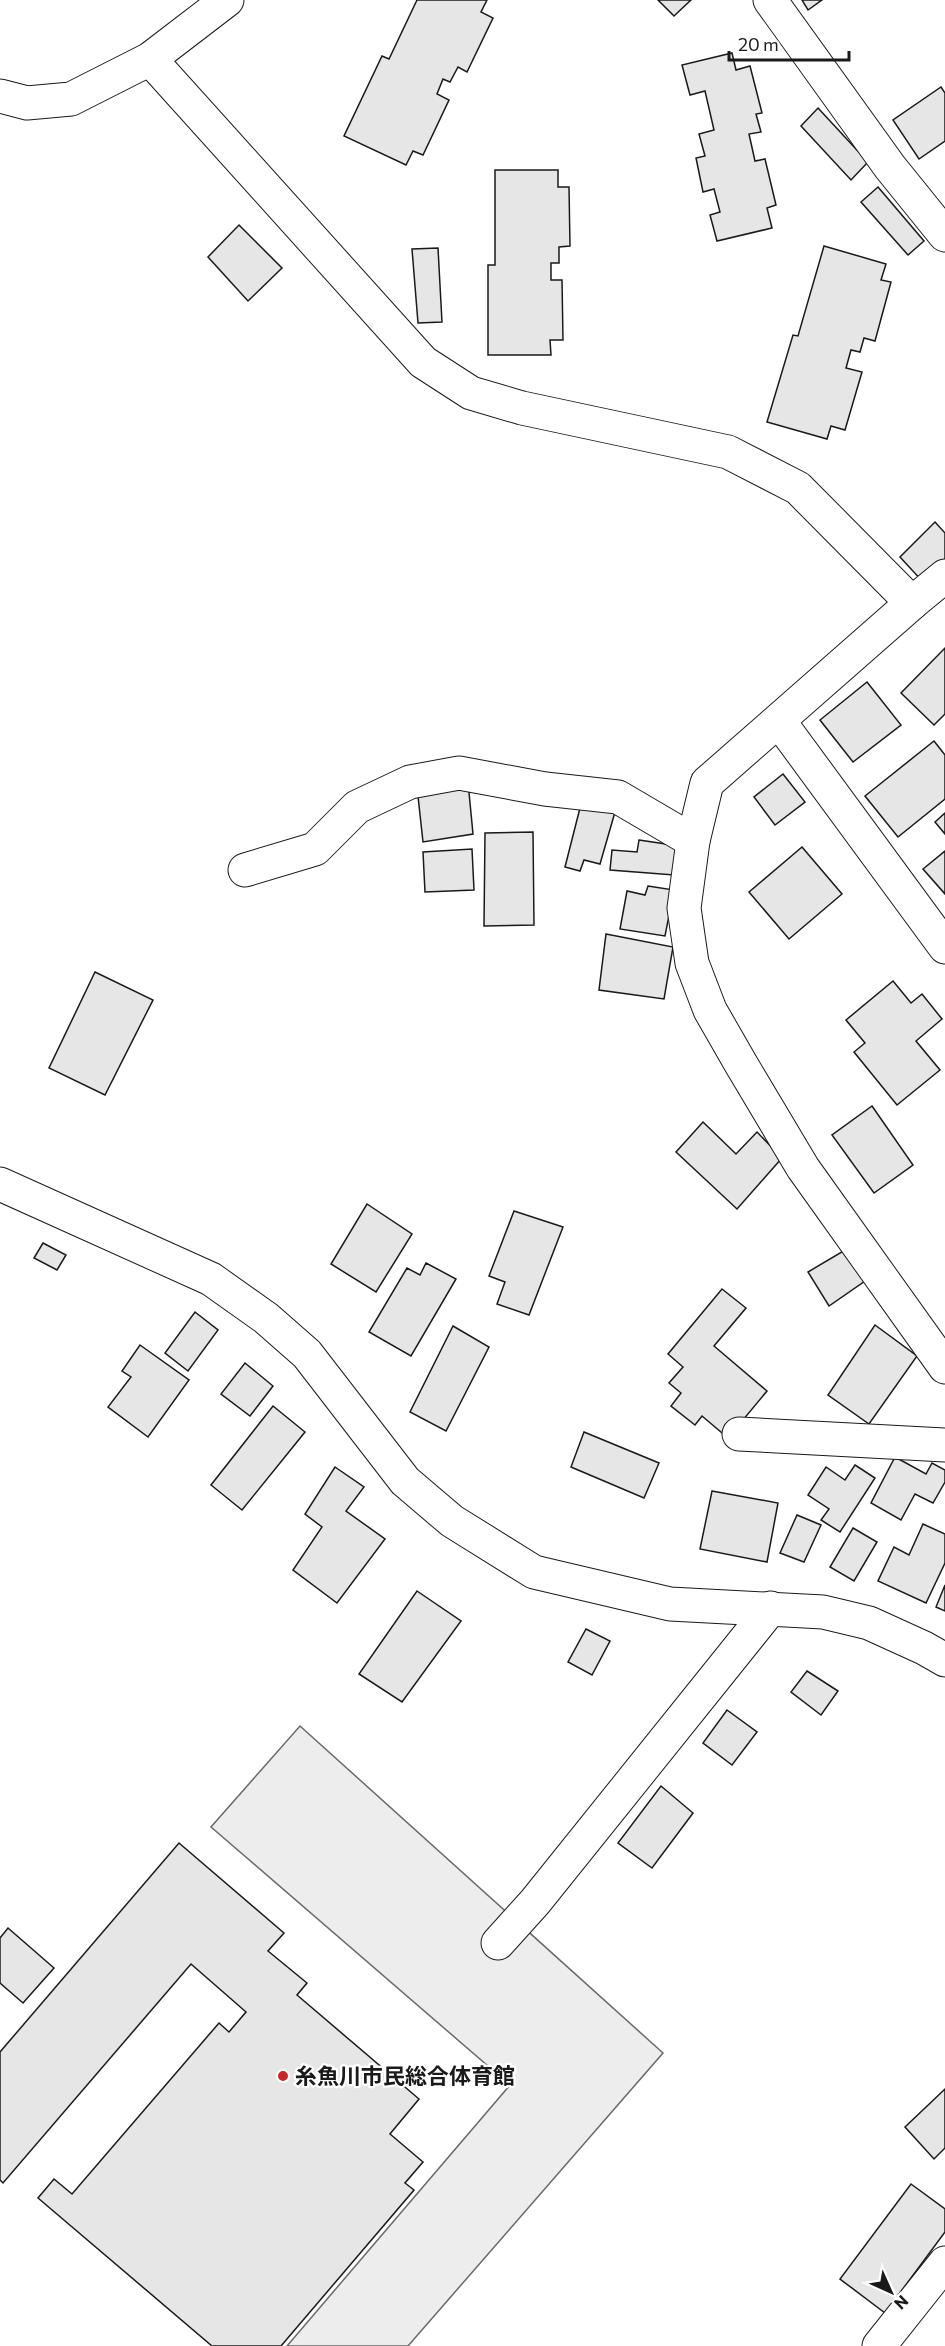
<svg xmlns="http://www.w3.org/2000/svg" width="945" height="2346" font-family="Commissioner,'Noto Sans JP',sans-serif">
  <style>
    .built { fill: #ededed; stroke: #6a6a6a; stroke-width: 1.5 }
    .building { fill: #e6e6e6; stroke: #1a1a1a; stroke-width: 1.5 }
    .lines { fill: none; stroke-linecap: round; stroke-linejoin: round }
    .minor-casing { stroke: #1a1a1a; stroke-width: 35 }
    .tertiary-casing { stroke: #1a1a1a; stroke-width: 35 }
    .minor { stroke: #fff; stroke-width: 33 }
    .tertiary { stroke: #fff; stroke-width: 33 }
    .poi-dot { fill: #c62828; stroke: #fff; stroke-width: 2 }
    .labels { text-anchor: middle; stroke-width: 4.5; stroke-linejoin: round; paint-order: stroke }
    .poi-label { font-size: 22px; font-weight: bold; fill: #1a1a1a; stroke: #fff; text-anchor: start }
  </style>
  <rect width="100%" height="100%" fill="#fff"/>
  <polygon class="built" points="300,1726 663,2053 408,2346 287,2346 510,2085 211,1827"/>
  <g class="building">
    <polygon points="417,0 487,0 481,12 493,18 467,72 458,67 450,82 443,79 437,94 449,100 423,155 413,151 406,165 344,136 382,56 389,59"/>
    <polygon points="658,0 691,0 674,16"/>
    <polygon points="802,0 822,0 808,10"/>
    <polygon points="732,53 736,70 750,66 762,113 756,114 761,132 749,134 755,161 765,159 776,205 767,208 772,228 717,241 710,215 720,212 714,189 703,192 696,158 705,156 699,134 714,130 705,91 690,95 682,65"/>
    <polygon points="941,87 945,93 945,141 919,159 893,120"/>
    <polygon points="818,108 868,162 851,180 801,126"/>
    <polygon points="495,170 558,170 558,187 569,187 570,246 559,247 559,263 551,263 551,280 562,280 563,340 550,340 551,355 488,355 488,265 495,265"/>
    <polygon points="878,187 924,241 908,255 861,202"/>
    <polygon points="239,225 282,268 248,301 208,257"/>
    <polygon points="824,246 886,264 881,280 891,282 875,341 864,338 860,352 851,350 846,368 862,372 845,430 831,426 827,439 767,422 793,335 798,336"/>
    <polygon points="438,248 442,322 418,323 412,249"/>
    <polygon points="935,522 945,533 945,560 923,582 900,557"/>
    <polygon points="945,648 945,714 934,725 901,693"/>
    <polygon points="867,682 901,725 853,762 820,720"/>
    <polygon points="934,741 945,755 945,799 898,837 865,796"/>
    <polygon points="783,774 805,802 775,825 754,797"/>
    <polygon points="468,782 473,834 423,842 417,787"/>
    <polygon points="581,804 615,812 600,864 584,860 580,871 565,867"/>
    <polygon points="945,813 945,834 935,822"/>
    <polygon points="533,832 534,925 484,926 485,833"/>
    <polygon points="639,840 679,846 674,875 610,870 612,850 637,852"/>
    <polygon points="802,847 842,894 789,939 749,892"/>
    <polygon points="472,849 474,890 425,892 423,852"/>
    <polygon points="945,851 945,894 923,869"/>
    <polygon points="648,886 674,890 665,936 620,929 627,891 645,895"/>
    <polygon points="606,934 673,947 664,999 599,990"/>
    <polygon points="95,972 153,1000 105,1095 49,1068"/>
    <polygon points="893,981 911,1003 922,994 942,1019 916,1041 940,1070 897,1105 854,1052 865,1043 846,1020"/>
    <polygon points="872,1106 913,1165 874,1193 832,1135"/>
    <polygon points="703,1122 736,1154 757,1132 782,1158 737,1209 676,1152"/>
    <polygon points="367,1204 412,1234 376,1292 331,1264"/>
    <polygon points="514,1211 563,1227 529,1315 497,1304 505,1282 489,1276"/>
    <polygon points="43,1243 66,1255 57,1270 34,1258"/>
    <polygon points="845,1250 865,1281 829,1306 808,1272"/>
    <polygon points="426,1263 456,1279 411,1356 369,1332 407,1268 420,1275"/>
    <polygon points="722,1289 746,1308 714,1346 767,1391 728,1438 702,1416 695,1425 671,1406 681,1393 669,1383 683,1367 668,1354"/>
    <polygon points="195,1312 218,1330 188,1371 165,1353"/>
    <polygon points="875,1325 917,1356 869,1424 828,1395"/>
    <polygon points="453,1326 489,1347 446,1431 410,1412"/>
    <polygon points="140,1345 189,1380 148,1437 108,1407 131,1377 122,1371"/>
    <polygon points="245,1363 273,1386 250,1416 221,1394"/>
    <polygon points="273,1406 305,1432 242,1510 211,1485"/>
    <polygon points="584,1432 659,1463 644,1498 571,1467"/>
    <polygon points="895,1457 926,1474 932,1463 945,1470 945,1482 933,1503 915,1494 901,1520 871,1503"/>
    <polygon points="855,1465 875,1478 840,1532 821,1520 829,1509 808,1495 826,1467 845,1480"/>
    <polygon points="335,1467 364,1487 346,1511 385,1539 337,1603 293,1570 322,1527 305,1514"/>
    <polygon points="712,1491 778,1503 767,1562 700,1549"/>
    <polygon points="797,1515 821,1525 804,1562 780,1553"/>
    <polygon points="923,1524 945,1534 945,1563 926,1603 878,1581 894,1547 909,1555"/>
    <polygon points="853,1528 877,1542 854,1581 830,1567"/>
    <polygon points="945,1585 945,1611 936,1607"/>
    <polygon points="417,1591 461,1621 402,1702 359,1674"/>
    <polygon points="586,1629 610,1641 592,1675 568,1662"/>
    <polygon points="807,1671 838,1691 821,1715 791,1692"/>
    <polygon points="727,1710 757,1732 732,1765 703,1743"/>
    <polygon points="661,1786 693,1813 652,1868 618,1843"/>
    <polygon points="179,1843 284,1933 268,1951 307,1983 297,1995 419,2099 390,2134 423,2162 405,2183 414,2190 281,2346 212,2346 38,2198 54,2179 72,2194 219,2023 229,2032 246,2012 191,1964 3,2183 0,2180 0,2052"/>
    <polygon points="8,1928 54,1968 23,2003 0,1983 0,1938"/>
    <polygon points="945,2089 945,2148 934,2159 905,2127"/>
    <polygon points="911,2184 945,2209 945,2232 885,2313 840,2279"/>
  </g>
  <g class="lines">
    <defs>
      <g id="minor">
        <polyline points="770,0 890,167 945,235"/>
        <polyline points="150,59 423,362 471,393 522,408 728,452 798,488 912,603"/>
        <polyline points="0,96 27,103 71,99 150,59 227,0"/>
        <polyline points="945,576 912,603 707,783 693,841 684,908 692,963 710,1010 741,1064 803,1168 945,1367"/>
        <polyline points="779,721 945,947"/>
        <polyline points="245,870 315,849 357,807 410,782 459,773 545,789 618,797 693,841"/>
        <polyline points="739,1434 945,1445"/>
        <polyline points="498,1943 535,1902 771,1608"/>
        <polyline points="879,2346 945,2263"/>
      </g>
      <polyline id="tertiary" points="0,1184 211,1279 266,1318 307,1354 405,1481 452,1521 534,1572 670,1604 823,1612 869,1623 924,1648 945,1660"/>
    </defs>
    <use href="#minor" class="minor-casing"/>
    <use href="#tertiary" class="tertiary-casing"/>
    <use href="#minor" class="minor"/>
    <use href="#tertiary" class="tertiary"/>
  </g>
  <circle class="poi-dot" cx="283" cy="2076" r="6"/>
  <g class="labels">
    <g class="poi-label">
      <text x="295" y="2084">糸魚川市民総合体育館</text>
    </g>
  </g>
  <g transform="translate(891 2292) rotate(135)" stroke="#ffffff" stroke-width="4.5" paint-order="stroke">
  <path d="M0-4.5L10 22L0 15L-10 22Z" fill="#1a1a1a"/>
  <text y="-9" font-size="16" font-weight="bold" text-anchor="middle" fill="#1a1a1a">N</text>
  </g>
  <path d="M729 51v9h120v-9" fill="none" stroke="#1a1a1a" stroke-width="3"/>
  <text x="738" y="51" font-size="18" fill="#1a1a1a" stroke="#ffffff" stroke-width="4.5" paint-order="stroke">20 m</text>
</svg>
